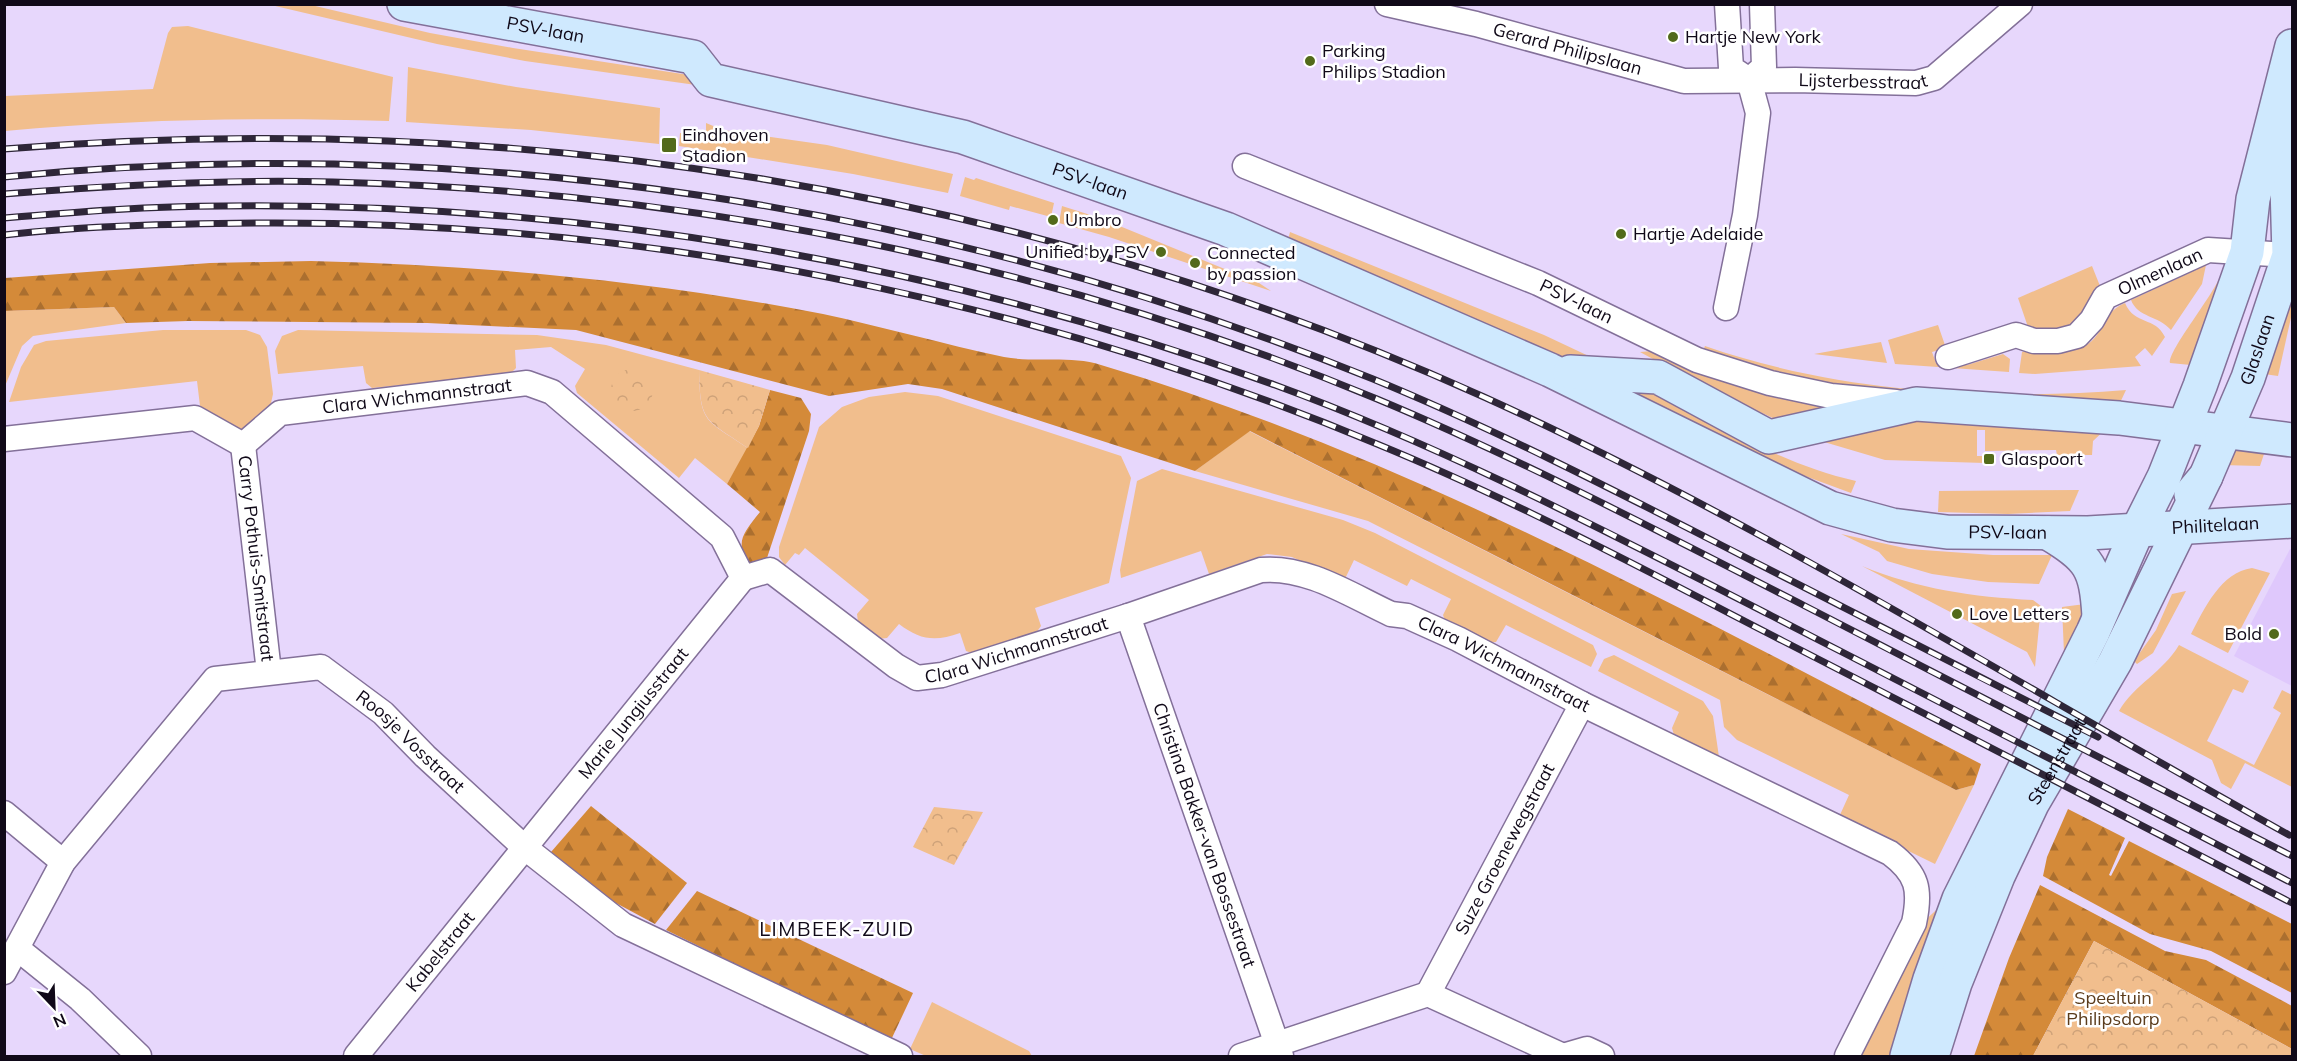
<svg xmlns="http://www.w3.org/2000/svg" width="2297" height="1061" font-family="Mulish,sans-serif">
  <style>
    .built { fill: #dfc8fc }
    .green { fill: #f1be8d }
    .forest { fill: url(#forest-firs) }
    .park { fill: url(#park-crowns) }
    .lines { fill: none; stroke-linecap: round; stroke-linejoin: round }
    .street-casing { stroke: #837099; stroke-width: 27 }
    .secondary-casing { stroke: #837099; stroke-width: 36 }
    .street { stroke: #fff; stroke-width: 24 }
    .secondary { stroke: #cfe9fe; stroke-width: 33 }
    .rail-casing { stroke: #2e2638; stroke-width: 7 }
    .rail { stroke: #fff; stroke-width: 4.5; stroke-dasharray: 14; stroke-linecap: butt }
    .poi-dot { fill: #526a1a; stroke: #fff; stroke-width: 2 }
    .labels { text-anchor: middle; stroke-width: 5; stroke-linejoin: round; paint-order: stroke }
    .street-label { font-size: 18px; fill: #100918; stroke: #fff }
    .poi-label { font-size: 18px; fill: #100918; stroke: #fff; text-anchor: start }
    .park-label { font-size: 18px; fill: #5b3c1c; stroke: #fff }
    .neighbourhood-label { font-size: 20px; letter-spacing: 1.5px; fill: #100918; stroke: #fff }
  </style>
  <defs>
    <pattern id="forest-firs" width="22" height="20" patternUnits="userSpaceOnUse" patternTransform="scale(1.5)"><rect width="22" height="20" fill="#d48a39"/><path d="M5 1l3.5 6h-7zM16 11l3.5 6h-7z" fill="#ab6f2f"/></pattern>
    <pattern id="park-crowns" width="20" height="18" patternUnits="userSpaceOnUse" patternTransform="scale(1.5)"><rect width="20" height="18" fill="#f1be8d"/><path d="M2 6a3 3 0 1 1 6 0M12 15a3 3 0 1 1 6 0" fill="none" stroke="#cea279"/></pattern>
  </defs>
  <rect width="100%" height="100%" fill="#e7d7fc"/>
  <polygon class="built" points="2290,549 2292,549 2292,686 2234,656"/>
  <g class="green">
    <polygon points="271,5 311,5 430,33 513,48 702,77 703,86 525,61 437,44"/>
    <path d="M188 26 393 77 389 121C261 117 133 119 5 131V96L153 89 168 33 172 27Z"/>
    <polygon points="408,67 516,87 660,108 659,144 531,130 406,122"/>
    <polygon points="706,123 723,130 827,145 953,174 948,193 853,174 679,146 680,133 706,135"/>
    <polygon points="965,177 974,180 976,178 1054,203 1051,217 1010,206 1009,210 960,196"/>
    <polygon points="1062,206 1100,218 1259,283 1271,291 1109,237 1059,223"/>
    <polygon points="1290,232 1544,335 1595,359 1589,369 1286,248"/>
    <path d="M2206 265 2202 284 2171 330C2158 315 2138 318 2131 300Z"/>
    <polygon points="2092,266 2100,286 2085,317 2062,331 2033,330 2028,327 2018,298"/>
    <path d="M2222 272 2229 273 2191 365 2170 363C2168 350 2215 294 2222 272Z"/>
    <polygon points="2292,276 2292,313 2278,376 2264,374"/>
    <path d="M2125 303C2135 326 2155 316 2165 337L2152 356 2145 348 2135 357 2141 366 2035 374 2019 373 2022 352 2028 350C2054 351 2085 358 2100 330 2107 317 2111 309 2125 303Z"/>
    <polygon points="114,307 126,323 33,336 22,346 5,386 5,311"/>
    <polygon points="1938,325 1946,348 1932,352 1936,363 1967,365 2003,354 2010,359 2009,372 1895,364 1888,340"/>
    <polygon points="163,330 246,330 260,335 267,347 273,394 271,403 260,423 249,430 236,430 206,413 200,406 197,381 9,402 21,367 34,345 46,341"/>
    <path d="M298 330 537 335 606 345 699 370C700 424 705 419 748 448L727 484 695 458 679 478 577 393 575 386 585 369 551 347 515 350 516 368 510 374 372 388 366 383 363 366 278 374 275 351 282 336Z"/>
    <polygon points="1881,342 1887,363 1814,354"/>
    <path d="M1705 346C1837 392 1987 401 2126 390L2118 407 1848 393 1701 355Z"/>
    <polygon points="1652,351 1715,379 1718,374 1857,406 1777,420 1760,412 1758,416 1640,352"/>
    <path d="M1641 383C1710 420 1779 464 1856 481L1851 493 1786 469 1634 397Z"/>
    <path d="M905 392 938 396 1121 456 1131 478 1109 583 1035 608 1041 626 1036 633 975 654 966 651 960 633C935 642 920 640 899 624L887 638 878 639 858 622 857 614 869 600 805 548 799 555 795 553 785 565 779 557V547L819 427 842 407 869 397Z"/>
    <polygon points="1879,418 2108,427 2093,441 2092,455 2057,455 2056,450 1985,451 1985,430 1977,430 1977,456 1985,456 1985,463 1885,460 1814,439"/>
    <polygon points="1249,431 1956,790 1974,785 1935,864 1839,817 1849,795 1737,740 1724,727 1720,700 1368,521 1195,471"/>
    <polygon points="2223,449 2265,451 2260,466 2221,465"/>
    <polygon points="1162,469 1343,520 1375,533 1593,645 1597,654 1591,667 1506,625 1496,642 1487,643 1446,623 1443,615 1451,599 1411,579 1407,586 1354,560 1344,581 1292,557 1267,554 1209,574 1201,551 1121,578 1120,570 1137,481"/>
    <polygon points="2079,490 2070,511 2008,514 1938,512 1939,491"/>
    <polygon points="1841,534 1909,549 1993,555 2052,555 2039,584 1988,582 1932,574 1887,561 1879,552"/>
    <path d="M1862 566C1918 589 1973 597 2033 600L2041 606 2035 667 2027 652Z"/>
    <path d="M2252 568 2270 573 2228 653 2191 634C2204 609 2221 572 2252 568Z"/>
    <polygon points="2186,591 2153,653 2137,664 2134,661 2156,630 2172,594"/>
    <polygon points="2085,604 2083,626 2072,654 2064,653 2062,607"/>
    <path d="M2179 645 2249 681 2243 693 2233 689 2207 741 2254 765 2281 713 2273 708 2282 690 2292 695V787L2245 763 2231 789 2221 783 2212 760 2119 711C2134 685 2163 672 2179 645Z"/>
    <polygon points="1614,655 1703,701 1713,716 1719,757 1674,735 1672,728 1679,712 1598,671 1604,659"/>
    <polygon points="1945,902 1893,1056 1857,1056 1921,924"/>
    <polygon points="932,1002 1029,1051 1032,1056 926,1056 910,1049"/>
  </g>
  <g class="forest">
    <path d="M311 261C482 265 654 281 823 314 884 327 943 344 1004 357 1036 363 1071 355 1101 365 1411 457 1695 617 1981 764L1974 785 1956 790 1250 431 1195 471 942 389 908 384 829 396 576 330 427 323 188 321 126 323 114 307 5 311V278L210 263Z"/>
    <path d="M770 390 801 398 811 414 809 431 766 561 754 571C734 544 740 537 760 512L727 484 759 426Z"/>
    <polygon points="591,806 687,883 655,924 614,902 551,852"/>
    <polygon points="2068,809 2125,838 2109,875 2111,876 2129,841 2292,924 2292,993 2211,951 2150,934 2043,876 2047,857"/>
    <polygon points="2040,885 2165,951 2206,960 2292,1006 2292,1049 2094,941 2033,1056 1974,1056 2009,958"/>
    <polygon points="697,891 913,993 891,1040 666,930"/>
  </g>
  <g class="park">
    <circle cx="632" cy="390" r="21"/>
    <path d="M699 370 770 390 759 426 748 448C706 419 700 424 699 370Z"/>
    <polygon points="934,807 983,812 954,865 913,847"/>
    <polygon points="2094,941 2292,1049 2292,1056 2033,1056"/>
  </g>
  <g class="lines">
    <defs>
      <g id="street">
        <path id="s1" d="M1387 4 1476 24 1684 81 1795 80 1916 83 1934 78 2020 4"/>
        <polyline points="1749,80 1764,67 1762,4"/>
        <path id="s2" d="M1245 166 1538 283 1697 360 1770 383 1831 396 1896 402"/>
        <polyline points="1726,308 1745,215 1758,113 1749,80 1731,68 1727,4"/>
        <path id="s3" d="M1948 357 2016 335 2034 341H2058L2077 336 2092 320 2105 297 2208 250 2289 255"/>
        <path id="s4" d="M4 439 195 418 243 445 280 413 527 383 552 392 722 537 743 578 770 570 896 666 917 678 942 675 1128 616 1261 570C1307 566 1350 595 1391 614L1407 616 1458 639 1582 704 1890 853C1918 874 1921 890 1914 923L1847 1056"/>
        <path id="s5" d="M243 445 269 672"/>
        <path id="s6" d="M1128 616 1281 1056"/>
        <polyline points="4,813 63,862"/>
        <polyline points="18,949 80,999 139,1056"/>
        <path id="s7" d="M4 972 63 862 215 679 321 667 383 713 425 756 524 847 623 925 900 1056"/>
        <path id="s8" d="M1428 994 1582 704"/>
        <path id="s9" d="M356 1056 743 578"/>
        <polyline points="1241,1056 1428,994 1563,1056"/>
        <polyline points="1563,1056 1587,1049 1602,1056"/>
      </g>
      <g id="secondary">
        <path id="s10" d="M404 4 693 57 711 80 963 137 1226 229 1550 370 1830 508 1892 525 1947 532 2088 533 2292 521"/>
        <polyline points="1570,372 1658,377 1769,437 1916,404 2119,418 2292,440"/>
        <path id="s11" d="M2191 494 2206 476 2248 378 2289 255 2285 116"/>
        <path d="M2048 533C2090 558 2096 568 2099 616"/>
        <polyline points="1907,1056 1930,979 1959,899 2093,632 2138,529 2164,477 2200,386 2247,252 2253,199 2292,46"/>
        <path id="s12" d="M1932 1056 1955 983 1998 876 2032 804 2115 662 2206 476"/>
      </g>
    </defs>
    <use href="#street" class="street-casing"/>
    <use href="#secondary" class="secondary-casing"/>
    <use href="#street" class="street"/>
    <use href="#secondary" class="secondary"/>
    <defs>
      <g id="rail">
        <path d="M4 149C514 108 1016 186 1484 397 1762 523 2022 687 2289 835"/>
        <path d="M4 177C466 131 944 205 1373 379 1492 428 1608 487 1723 546 1848 609 1972 674 2098 737"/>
        <path d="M4 194C114 185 223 179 333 182 689 191 1048 262 1377 399 1523 460 1664 534 1805 606 1967 690 2130 773 2292 856"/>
        <path d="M4 218C77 212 150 206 223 206 582 202 938 262 1275 385 1447 448 1609 533 1772 616 1945 705 2119 794 2292 883"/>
        <path d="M4 235C89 225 175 224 260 223 642 221 1025 297 1377 444 1516 501 1649 572 1783 641 1953 728 2123 816 2292 903"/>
      </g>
    </defs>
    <use href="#rail" class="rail-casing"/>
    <use href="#rail" class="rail"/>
  </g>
  <g class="poi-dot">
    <circle cx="1673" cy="37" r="6"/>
    <circle cx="1310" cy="61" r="6"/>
    <rect x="661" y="137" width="16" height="16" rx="3"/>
    <circle cx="1053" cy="220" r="6"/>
    <circle cx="1621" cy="234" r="6"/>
    <circle cx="1161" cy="252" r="6"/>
    <circle cx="1195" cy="263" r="6"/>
    <rect x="1983" y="453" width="12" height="12" rx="3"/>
    <circle cx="1957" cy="614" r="6"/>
    <circle cx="2274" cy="634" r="6"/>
  </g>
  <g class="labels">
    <g class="street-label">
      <text dy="6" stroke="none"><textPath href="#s10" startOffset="144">PSV-laan</textPath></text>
      <text dy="6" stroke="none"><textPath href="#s1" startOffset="186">Gerard Philipslaan</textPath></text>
      <text dy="6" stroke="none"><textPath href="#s1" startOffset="486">Lijsterbesstraat</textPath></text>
      <text dy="6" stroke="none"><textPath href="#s10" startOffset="716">PSV-laan</textPath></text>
      <text dy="6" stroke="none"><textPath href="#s3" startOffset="243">Olmenlaan</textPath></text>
      <text dy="6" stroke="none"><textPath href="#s2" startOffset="358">PSV-laan</textPath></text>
      <text dy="6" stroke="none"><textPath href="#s11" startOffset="160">Glaslaan</textPath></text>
      <text dy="6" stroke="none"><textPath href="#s4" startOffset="434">Clara Wichmannstraat</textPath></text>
      <text dy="6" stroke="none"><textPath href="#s10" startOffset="1914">Philitelaan</textPath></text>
      <text dy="6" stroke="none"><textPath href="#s10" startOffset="1706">PSV-laan</textPath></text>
      <text dy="6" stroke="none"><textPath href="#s5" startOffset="114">Carry Pothuis-Smitstraat</textPath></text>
      <text dy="6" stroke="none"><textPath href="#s4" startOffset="1155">Clara Wichmannstraat</textPath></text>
      <text dy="6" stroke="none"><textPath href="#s4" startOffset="1676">Clara Wichmannstraat</textPath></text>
      <text dy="6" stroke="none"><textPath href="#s9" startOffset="441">Marie Jungiusstraat</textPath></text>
      <text dy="6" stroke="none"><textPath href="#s7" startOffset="586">Roosje Vosstraat</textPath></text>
      <text dy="6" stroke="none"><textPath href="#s12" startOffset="321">Steenstraat</textPath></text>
      <text dy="6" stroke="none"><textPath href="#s6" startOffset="232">Christina Bakker-van Bossestraat</textPath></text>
      <text dy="6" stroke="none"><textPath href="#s8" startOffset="164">Suze Groenewegstraat</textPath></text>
      <text dy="6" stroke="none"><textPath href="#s9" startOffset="134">Kabelstraat</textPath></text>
    </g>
    <g class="poi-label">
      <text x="1685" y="43">Hartje New York</text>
      <text x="1322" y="57">Parking<tspan x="1322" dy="21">Philips Stadion</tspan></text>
      <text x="682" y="141">Eindhoven<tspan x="682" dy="21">Stadion</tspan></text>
      <text x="1065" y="226">Umbro</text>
      <text x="1633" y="240">Hartje Adelaide</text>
      <text x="1149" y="258" text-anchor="end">Unified by PSV</text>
      <text x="1207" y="259">Connected<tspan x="1207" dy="21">by passion</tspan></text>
      <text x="2001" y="465">Glaspoort</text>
      <text x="1969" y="620">Love Letters</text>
      <text x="2262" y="640" text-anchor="end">Bold</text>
    </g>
    <g class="park-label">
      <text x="2113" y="1004">Speeltuin<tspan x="2113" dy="21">Philipsdorp</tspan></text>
    </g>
    <g class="neighbourhood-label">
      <text x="837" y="936">LIMBEEK-ZUID</text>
    </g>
  </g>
  <rect width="2297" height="1061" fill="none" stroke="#100918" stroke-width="12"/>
  <g transform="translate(54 1007) rotate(157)" stroke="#ffffff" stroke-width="4.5" paint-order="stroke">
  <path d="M0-4.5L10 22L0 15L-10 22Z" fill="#100918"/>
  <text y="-9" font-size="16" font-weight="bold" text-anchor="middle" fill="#100918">N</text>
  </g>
</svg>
